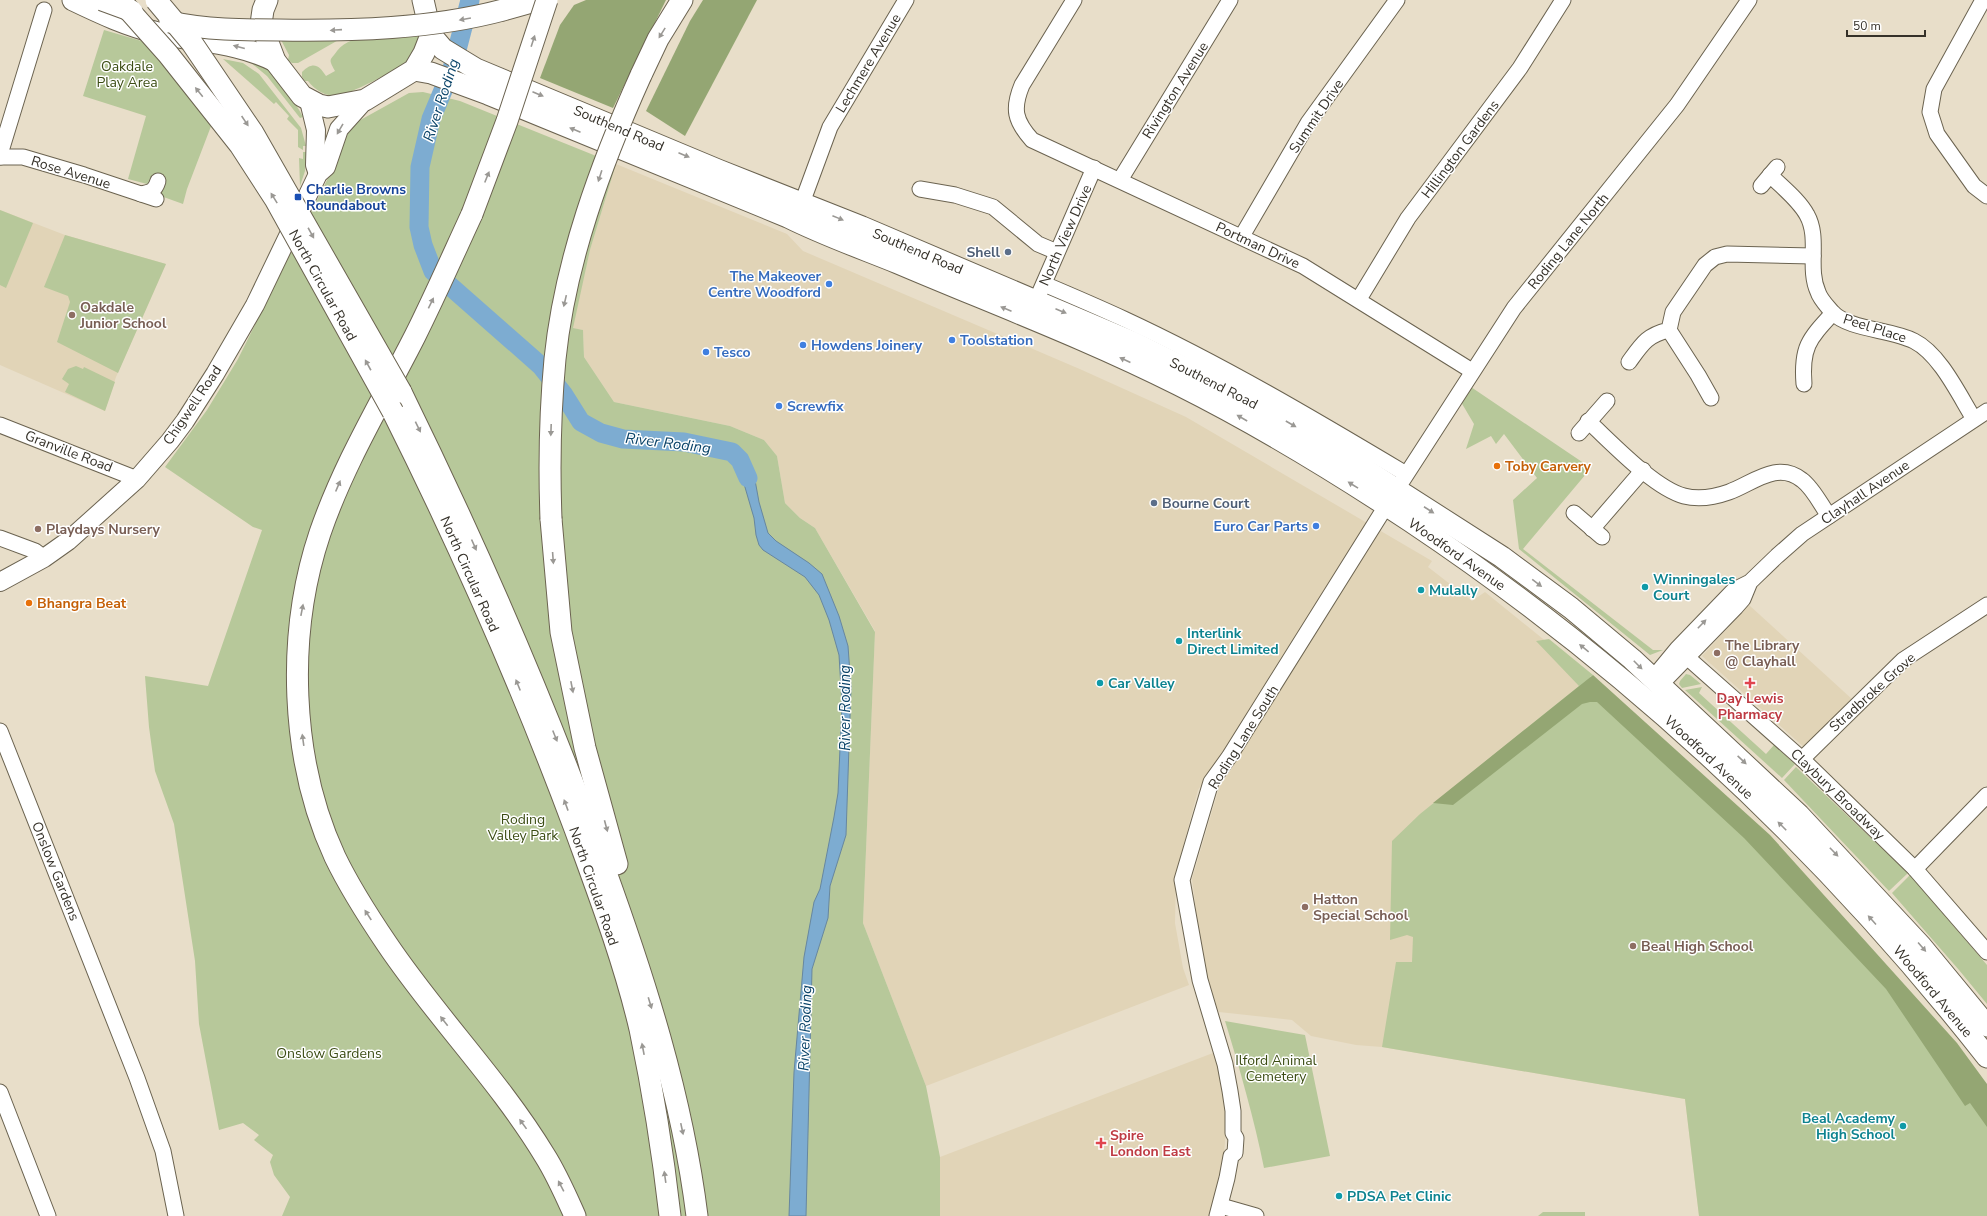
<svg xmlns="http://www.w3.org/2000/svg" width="1987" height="1216" font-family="'Nunito Sans',sans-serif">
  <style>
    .built { fill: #e1d4b7 }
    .green { fill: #b7c89a }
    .forest { fill: #94a673 }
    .water { fill: #7dacd1; stroke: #67879f }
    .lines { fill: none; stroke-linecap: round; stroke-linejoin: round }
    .river { stroke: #7dacd1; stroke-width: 19 }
    .minor-casing { stroke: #6b6350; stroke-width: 17 }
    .major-casing { stroke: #6b6350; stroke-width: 20 }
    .highway-casing { stroke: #6b6350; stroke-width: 23 }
    .minor { stroke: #fff; stroke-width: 15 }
    .major { stroke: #fff; stroke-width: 18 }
    .highway { stroke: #fff; stroke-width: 21 }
    .highway-bridge-casing { stroke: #6b6350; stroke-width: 23; stroke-linecap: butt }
    .highway-bridge { stroke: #fff; stroke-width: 21 }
    .oneway { fill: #9a9894 }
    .transit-dot { fill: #1a4fb4; stroke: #fff; stroke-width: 1.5 }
    .service-dot { fill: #5c6f8a; stroke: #fff; stroke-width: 1.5 }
    .shop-dot { fill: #3f7fe0; stroke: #fff; stroke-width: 1.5 }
    .education-dot { fill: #8d6e63; stroke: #fff; stroke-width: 1.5 }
    .food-dot { fill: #e8710a; stroke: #fff; stroke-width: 1.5 }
    .culture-dot { fill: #0f9aa8; stroke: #fff; stroke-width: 1.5 }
    .health-dot { fill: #e0444e; stroke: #fff; stroke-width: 1.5 }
    .labels { text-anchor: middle; stroke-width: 3; stroke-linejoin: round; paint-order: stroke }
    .street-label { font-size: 14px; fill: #353129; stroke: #fff }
    .park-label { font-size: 14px; fill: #3b4c13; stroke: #fff }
    .transit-label { font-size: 14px; font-weight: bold; fill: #164399; stroke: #fff; text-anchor: start }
    .service-label { font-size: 14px; font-weight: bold; fill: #4e5e75; stroke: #fff; text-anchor: end }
    .shop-label { font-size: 14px; font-weight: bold; fill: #366cbe; stroke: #fff; text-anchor: start }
    .education-label { font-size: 14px; font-weight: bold; fill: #785e54; stroke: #fff; text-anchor: start }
    .food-label { font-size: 14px; font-weight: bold; fill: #c56008; stroke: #fff; text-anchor: start }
    .culture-label { font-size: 14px; font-weight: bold; fill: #0d838f; stroke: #fff; text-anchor: start }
    .health-label { font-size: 14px; font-weight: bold; fill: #be3a42; stroke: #fff }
    .water-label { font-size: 15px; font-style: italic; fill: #0a4368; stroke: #fff }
  </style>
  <rect width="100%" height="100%" fill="#e8dec9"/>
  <g class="built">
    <polygon points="616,164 787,234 803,251 1082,370 1186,417 1432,561 1428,567 1472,601 1485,592 1590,677 1987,1216 1699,1216 1685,1099 1382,1047 1356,1045 1311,1036 1292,1020 1219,1012 1205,982 1192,879 1219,788 1232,768 1220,757 1198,790 1176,874 1175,923 1183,968 1189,985 926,1086 863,923 875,631 815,528 800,518 785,503 777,456 764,440 730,426 614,402 584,357 583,330 572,328 590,250"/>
    <polygon points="0,210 65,235 166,264 116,377 105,411 0,365"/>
    <polygon points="1749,605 1853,700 1805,748 1702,656"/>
    <polygon points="1213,1053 1221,1068 1226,1111 1226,1129 1222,1179 1209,1216 940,1216 940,1157"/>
  </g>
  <g class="green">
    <polygon points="104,30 145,42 213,121 187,189 183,204 158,195 151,182 147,184 128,179 146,116 83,96"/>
    <path d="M419 33C419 42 417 49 413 57 407 65 347 96 337 96 325 96 315 90 308 81H305L302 77V72C313 61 319 65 326 76L335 71C328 58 330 61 337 51 352 31 397 35 419 33Z"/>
    <polygon points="280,38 342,38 298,63 292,63 288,60 289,55"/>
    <polygon points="223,59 243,63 259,74 301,128 306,146 303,146 303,150 298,147 298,130 287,119 289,116 276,102 274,104"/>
    <path d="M250 62C253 62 259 62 262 64 273 70 298 106 303 117L300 118 267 76Z"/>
    <polygon points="423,92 460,101 616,164 590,250 573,328 583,330 584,357 614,402 730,426 764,440 777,456 785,503 800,518 815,528 875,632 863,923 926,1086 940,1157 940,1216 282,1216 290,1197 274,1175 270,1162 273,1155 254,1140 259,1135 243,1123 219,1130 199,1024 195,961 174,824 155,771 149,727 145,676 208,686 262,530 253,527 165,467 207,410 238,359 331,172 343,136 355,123 409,93"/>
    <polygon points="303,152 306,152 305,171 300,186 299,158 303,159"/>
    <polygon points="0,210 33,223 6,288 0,285"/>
    <polygon points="65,235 166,264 118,373 57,342 70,302 68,296 44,287"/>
    <polygon points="76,366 83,369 84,367 115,382 105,411 65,392 69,384 62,379 68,369"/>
    <polygon points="1471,387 1591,468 1523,549 1653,650 1663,650 1650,655 1519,549 1513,500 1537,478 1504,434 1496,444 1491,436 1466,449 1474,424 1461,402"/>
    <polygon points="1549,639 1593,675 1590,677 1897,995 1987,1115 1987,1216 1699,1216 1685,1099 1382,1047 1396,962 1412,962 1413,937 1407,935 1390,940 1392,841 1420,814 1579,686 1536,641"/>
    <polygon points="1686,674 1690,675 1701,684 1682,688 1679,684 1680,681"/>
    <polygon points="1702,687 1699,693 1766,754 1774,745 1795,764 1782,778 1685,690"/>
    <polygon points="1796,767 1908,873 1889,891 1784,780"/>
    <polygon points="1910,875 1987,965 1987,1004 1959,970 1892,893"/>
    <path d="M1225 1021 1305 1035 1330 1156 1264 1168C1254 1118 1240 1070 1225 1021Z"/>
    <polygon points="1543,1212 1585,1212 1585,1216 1538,1216"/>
  </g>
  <g class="forest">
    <polygon points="586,0 666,0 613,108 540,78 560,25 574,5"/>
    <polygon points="703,0 757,0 685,136 646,111 690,21"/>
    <polygon points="1593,675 1770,835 1957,1043 1987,1084 1987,1127 1970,1103 1965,1106 1886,989 1744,838 1597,702 1590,702 1582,704 1453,805 1433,803"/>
  </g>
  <polygon class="water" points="737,447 753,469 759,502 768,533 776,541 809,563 822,574 839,616 848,646 851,687 846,835 830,886 828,918 812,969 806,1216 789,1216 794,1072 804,957 814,902 820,889 834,817 838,793 842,704 839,655 829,620 819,595 805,577 763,550 759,545 756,535 754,518 742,477 734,463"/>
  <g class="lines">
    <polyline class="river" points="470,0 452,69 431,119 420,167 419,227 423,245 433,271 541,366 564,395 581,422 601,433 623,439 684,442 732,452 740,460 748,478"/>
    <defs>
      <g id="minor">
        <path d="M1074 0 1022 85C1012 109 1015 121 1032 140L1303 266 1472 371"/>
        <polyline points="1983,0 1934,89 1930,112 1937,134 1974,186 1987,196"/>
        <polyline points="0,157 23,157 84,175 156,199"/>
        <polyline points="1,157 1,151 44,10"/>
        <path d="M1770 175C1782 187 1799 200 1807 215 1820 238 1807 268 1818 292 1820 299 1828 307 1832 312 1849 330 1890 329 1914 341 1940 354 1959 395 1974 419"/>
        <polyline points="1120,180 1230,0"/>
        <polyline points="1761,186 1777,167"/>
        <polyline points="920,189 955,195 993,207 1038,244 1057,252"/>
        <path d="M141 194C151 192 155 191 158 181"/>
        <polyline points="802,203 830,127 906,0"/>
        <polyline points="1242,236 1308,123 1397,0"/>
        <path d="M1044 284C1070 295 1098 307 1124 319 1221 364 1314 419 1406 474"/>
        <polyline points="1040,292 1094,168"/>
        <polyline points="1359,299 1408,218 1520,68 1563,0"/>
        <polyline points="1669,330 1698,375 1711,398"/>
        <path d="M1629 362C1642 344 1647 335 1669 330L1673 312 1705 265 1715 257 1727 254 1813 256"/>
        <path d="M1804 384C1801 347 1809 339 1833 313"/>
        <path d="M1588 421C1612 443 1654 488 1684 496 1699 500 1715 497 1729 492 1752 484 1777 460 1802 480 1813 488 1821 505 1829 516"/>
        <polyline points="0,425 137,479"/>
        <polyline points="1579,433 1607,401"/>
        <polyline points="1397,489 1514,308 1677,105 1749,0"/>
        <polyline points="1574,513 1602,537"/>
        <polyline points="1592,529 1643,470"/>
        <polyline points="0,538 35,551 44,558"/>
        <polyline points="1750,582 1743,599 1736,607 1664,681 1656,682 1658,672 1677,649 1734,590 1750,582 1777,556 1802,534 1987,411"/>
        <polyline points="1680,651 1802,759 1915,869 1987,952"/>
        <polyline points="0,731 137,1078 163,1151 176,1216"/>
        <polyline points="1802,759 1903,660 1987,605"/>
        <polyline points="1915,869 1987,795"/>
        <polyline points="0,1092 48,1216"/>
        <polyline points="1221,1206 1256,1216"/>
        <polyline points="1217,1216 1227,1178 1231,1156 1235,1153 1236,1138 1233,1133 1233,1111 1230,1091 1225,1064 1200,980 1182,880 1211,782 1229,757 1386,506"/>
      </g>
      <g id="major">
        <polyline points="309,101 316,130 315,165 318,174"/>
        <polyline points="0,582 44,558 68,541 137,479 170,441 185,421 215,374 255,305 318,174 326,167 339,129 365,100"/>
      </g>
      <g id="highway">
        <path d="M73 0C100 13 128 26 158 33 198 42 238 42 275 61"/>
        <polyline points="267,0 263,10 261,24 275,61 302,96 319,105 328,107 365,100 414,70 424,53 431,35 423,0"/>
        <polyline points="503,10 539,0"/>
        <polyline points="431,35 443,49 476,69 718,170 862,227 1132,342 1244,397 1324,443 1502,557 1571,608 1632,659 1799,815 1921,946 1987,1026"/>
        <path d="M414 70 431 73 488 94 788 217C824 235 861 248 898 263 992 303 1088 339 1179 385 1259 425 1336 472 1410 521 1630 668 1823 848 1987 1057"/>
        <polyline points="641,75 658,39 682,0"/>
        <path d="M472 214C453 255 435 296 415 336 382 401 344 463 320 533 286 634 290 760 335 857 350 888 368 916 387 944 436 1017 499 1080 545 1156 557 1175 566 1196 575 1216"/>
        <path d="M401 392C477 547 546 704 604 867 645 980 682 1096 697 1216"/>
        <path d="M393 412C461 548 522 687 575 829 599 895 624 961 640 1029 653 1091 663 1154 670 1216"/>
        <polyline points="551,519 561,632 585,748 617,864"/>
      </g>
    </defs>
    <use href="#minor" class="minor-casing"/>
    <use href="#major" class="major-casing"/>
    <use href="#highway" class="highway-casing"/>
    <use href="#minor" class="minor"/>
    <use href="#major" class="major"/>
    <use href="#highway" class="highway"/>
    <defs>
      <g id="highway-bridge">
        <polyline points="102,0 132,11"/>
        <polyline points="120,0 168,54 240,145 275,199 393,412"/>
        <polyline points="156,0 192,43 253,133 401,392"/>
        <path d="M170 22C206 30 243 30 279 30 352 31 432 29 503 10"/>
        <polyline points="472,214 507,121 547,0"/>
        <path d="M551 519C549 466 550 412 555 359 565 261 601 164 641 75"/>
      </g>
    </defs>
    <use href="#highway-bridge" class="highway-bridge-casing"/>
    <use href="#highway-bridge" class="highway-bridge"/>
  </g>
  <defs><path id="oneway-solid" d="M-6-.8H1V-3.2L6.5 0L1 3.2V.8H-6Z"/></defs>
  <g class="oneway">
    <use href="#oneway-solid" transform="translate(465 19) rotate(170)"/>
    <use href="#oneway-solid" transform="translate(336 30) rotate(176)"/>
    <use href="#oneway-solid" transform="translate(662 33) rotate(122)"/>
    <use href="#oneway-solid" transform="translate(533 41) rotate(-72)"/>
    <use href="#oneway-solid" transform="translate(239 47) rotate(-165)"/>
    <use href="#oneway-solid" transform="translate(199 92) rotate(-129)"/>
    <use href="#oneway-solid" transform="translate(538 94) rotate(23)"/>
    <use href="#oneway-solid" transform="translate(245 121) rotate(56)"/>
    <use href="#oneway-solid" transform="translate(340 129) rotate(120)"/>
    <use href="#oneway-solid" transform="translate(575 130) rotate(-157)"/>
    <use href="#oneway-solid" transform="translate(684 155) rotate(23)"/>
    <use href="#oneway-solid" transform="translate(600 176) rotate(108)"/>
    <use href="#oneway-solid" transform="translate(487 177) rotate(-68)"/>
    <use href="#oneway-solid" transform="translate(274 198) rotate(-122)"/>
    <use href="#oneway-solid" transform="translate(838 218) rotate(22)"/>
    <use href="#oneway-solid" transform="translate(311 233) rotate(61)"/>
    <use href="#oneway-solid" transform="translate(565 301) rotate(103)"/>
    <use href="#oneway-solid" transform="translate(431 303) rotate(-64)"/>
    <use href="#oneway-solid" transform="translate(1006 309) rotate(-157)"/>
    <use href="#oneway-solid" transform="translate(1061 311) rotate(23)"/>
    <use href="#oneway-solid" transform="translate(1125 360) rotate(-155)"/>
    <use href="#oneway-solid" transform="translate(368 365) rotate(-119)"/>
    <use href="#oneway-solid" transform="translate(1242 418) rotate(-150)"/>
    <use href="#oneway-solid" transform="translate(1291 424) rotate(30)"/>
    <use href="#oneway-solid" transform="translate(418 427) rotate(64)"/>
    <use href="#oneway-solid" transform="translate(551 430) rotate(92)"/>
    <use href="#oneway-solid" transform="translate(1353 485) rotate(-148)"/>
    <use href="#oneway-solid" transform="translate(338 486) rotate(-67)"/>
    <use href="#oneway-solid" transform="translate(1429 510) rotate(33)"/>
    <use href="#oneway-solid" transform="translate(474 545) rotate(66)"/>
    <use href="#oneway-solid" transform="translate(553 558) rotate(86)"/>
    <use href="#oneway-solid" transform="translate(1537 583) rotate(37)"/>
    <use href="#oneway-solid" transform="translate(302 610) rotate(-79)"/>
    <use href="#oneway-solid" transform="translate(1702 624) rotate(-46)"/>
    <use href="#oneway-solid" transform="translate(1584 648) rotate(-141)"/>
    <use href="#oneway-solid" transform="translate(1638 665) rotate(45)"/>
    <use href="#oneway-solid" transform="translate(518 685) rotate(-112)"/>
    <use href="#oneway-solid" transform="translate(572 687) rotate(79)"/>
    <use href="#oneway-solid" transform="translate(555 736) rotate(68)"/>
    <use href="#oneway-solid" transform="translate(303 740) rotate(-98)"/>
    <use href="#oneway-solid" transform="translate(1742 760) rotate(43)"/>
    <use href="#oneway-solid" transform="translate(566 805) rotate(-110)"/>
    <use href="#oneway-solid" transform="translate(606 826) rotate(75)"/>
    <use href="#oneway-solid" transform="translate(1782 826) rotate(-135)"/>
    <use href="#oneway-solid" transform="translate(1834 852) rotate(46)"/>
    <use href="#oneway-solid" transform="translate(368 915) rotate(-123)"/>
    <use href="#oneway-solid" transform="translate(1872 920) rotate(-132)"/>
    <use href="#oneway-solid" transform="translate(1922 947) rotate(49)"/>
    <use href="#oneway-solid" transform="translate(650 1003) rotate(73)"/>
    <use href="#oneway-solid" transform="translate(444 1021) rotate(-128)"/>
    <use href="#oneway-solid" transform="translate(643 1049) rotate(-101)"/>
    <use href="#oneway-solid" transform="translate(523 1124) rotate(-126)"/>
    <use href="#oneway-solid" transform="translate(682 1129) rotate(78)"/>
    <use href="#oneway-solid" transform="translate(665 1177) rotate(-98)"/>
    <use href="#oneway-solid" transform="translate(561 1186) rotate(-118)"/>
  </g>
  <rect class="transit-dot" x="294" y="193" width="8" height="8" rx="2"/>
  <g class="service-dot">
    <circle cx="1008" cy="252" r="4"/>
    <circle cx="1154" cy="503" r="4"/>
  </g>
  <g class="shop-dot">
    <circle cx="829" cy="284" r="4"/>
    <circle cx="952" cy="340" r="4"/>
    <circle cx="803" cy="345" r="4"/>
    <circle cx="706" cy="352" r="4"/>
    <circle cx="779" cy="406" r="4"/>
    <circle cx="1316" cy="526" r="4"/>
  </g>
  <g class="education-dot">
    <circle cx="72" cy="315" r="4"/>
    <circle cx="38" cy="529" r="4"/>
    <circle cx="1717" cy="653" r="4"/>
    <circle cx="1305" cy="907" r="4"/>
    <circle cx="1633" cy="946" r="4"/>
  </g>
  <g class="food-dot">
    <circle cx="1497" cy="466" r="4"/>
    <circle cx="29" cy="603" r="4"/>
  </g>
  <g class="culture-dot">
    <circle cx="1645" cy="587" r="4"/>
    <circle cx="1421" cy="590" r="4"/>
    <circle cx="1179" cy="641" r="4"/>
    <circle cx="1100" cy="683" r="4"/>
    <circle cx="1903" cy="1126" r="4"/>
    <circle cx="1339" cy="1196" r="4"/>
  </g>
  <g class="health-dot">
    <path d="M1748 677h4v4h4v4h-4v4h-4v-4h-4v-4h4z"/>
    <path d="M1099 1137h4v4h4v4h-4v4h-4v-4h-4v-4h4z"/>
  </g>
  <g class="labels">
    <g class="street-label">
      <text transform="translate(868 63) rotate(-59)" y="5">Lechmere Avenue</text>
      <text transform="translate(1175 90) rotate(-58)" y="5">Rivington Avenue</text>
      <text transform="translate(1316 116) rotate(-56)" y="5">Summit Drive</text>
      <text transform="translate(619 128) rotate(23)" y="5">Southend Road</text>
      <text transform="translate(1460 149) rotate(-53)" y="5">Hillington Gardens</text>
      <text transform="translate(71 172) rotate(17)" y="5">Rose Avenue</text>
      <text transform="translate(1065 235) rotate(-66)" y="5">North View Drive</text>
      <text transform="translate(1568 241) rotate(-51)" y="5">Roding Lane North</text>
      <text transform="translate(1258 245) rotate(25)" y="5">Portman Drive</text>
      <text transform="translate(918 251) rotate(23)" y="5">Southend Road</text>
      <text transform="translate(323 285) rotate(61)" y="5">North Circular Road</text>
      <text transform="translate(1875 328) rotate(18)" y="5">Peel Place</text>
      <text transform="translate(1214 383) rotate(27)" y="5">Southend Road</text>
      <text transform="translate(192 405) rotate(-56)" y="5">Chigwell Road</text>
      <text transform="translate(69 451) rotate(21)" y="5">Granville Road</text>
      <text transform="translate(1865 492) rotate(-34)" y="5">Clayhall Avenue</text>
      <text transform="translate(1457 554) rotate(35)" y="5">Woodford Avenue</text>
      <text transform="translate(470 574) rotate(66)" y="5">North Circular Road</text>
      <text transform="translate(1872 692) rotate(-42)" y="5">Stradbroke Grove</text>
      <text transform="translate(1243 737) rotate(-58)" y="5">Roding Lane South</text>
      <text transform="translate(1709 757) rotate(43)" y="5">Woodford Avenue</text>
      <text transform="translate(1838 794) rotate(44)" y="5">Claybury Broadway</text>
      <text transform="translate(56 871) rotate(68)" y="5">Onslow Gardens</text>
      <text transform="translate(594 886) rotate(71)" y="5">North Circular Road</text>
      <text transform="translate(1933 991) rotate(50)" y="5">Woodford Avenue</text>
    </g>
    <g class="park-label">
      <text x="127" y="71">Oakdale<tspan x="127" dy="16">Play Area</tspan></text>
      <text x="523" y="824">Roding<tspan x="523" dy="16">Valley Park</tspan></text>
      <text x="329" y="1058">Onslow Gardens</text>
      <text x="1276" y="1065">Ilford Animal<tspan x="1276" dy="16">Cemetery</tspan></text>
    </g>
    <g class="transit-label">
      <text x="306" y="194">Charlie Browns<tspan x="306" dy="16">Roundabout</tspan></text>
    </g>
    <g class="service-label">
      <text x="1000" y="257">Shell</text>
      <text x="1162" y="508" text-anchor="start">Bourne Court</text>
    </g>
    <g class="shop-label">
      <text x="821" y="281" text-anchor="end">The Makeover<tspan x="821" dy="16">Centre Woodford</tspan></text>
      <text x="960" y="345">Toolstation</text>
      <text x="811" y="350">Howdens Joinery</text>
      <text x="714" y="357">Tesco</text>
      <text x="787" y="411">Screwfix</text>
      <text x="1308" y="531" text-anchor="end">Euro Car Parts</text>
    </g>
    <g class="education-label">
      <text x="80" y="312">Oakdale<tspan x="80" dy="16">Junior School</tspan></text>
      <text x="46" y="534">Playdays Nursery</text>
      <text x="1725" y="650">The Library<tspan x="1725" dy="16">@ Clayhall</tspan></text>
      <text x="1313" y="904">Hatton<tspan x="1313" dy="16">Special School</tspan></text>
      <text x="1641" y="951">Beal High School</text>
    </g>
    <g class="food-label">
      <text x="1505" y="471">Toby Carvery</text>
      <text x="37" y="608">Bhangra Beat</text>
    </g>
    <g class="culture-label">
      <text x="1653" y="584">Winningales<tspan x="1653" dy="16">Court</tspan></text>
      <text x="1429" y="595">Mulally</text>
      <text x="1187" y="638">Interlink<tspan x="1187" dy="16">Direct Limited</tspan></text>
      <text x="1108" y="688">Car Valley</text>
      <text x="1895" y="1123" text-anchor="end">Beal Academy<tspan x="1895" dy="16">High School</tspan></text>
      <text x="1347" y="1201">PDSA Pet Clinic</text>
    </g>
    <g class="health-label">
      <text x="1750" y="703">Day Lewis<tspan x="1750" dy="16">Pharmacy</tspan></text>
      <text x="1110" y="1140" text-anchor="start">Spire<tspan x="1110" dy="16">London East</tspan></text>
    </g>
    <g class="water-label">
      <text transform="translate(441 100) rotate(-72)" y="5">River Roding</text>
      <text transform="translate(668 443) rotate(7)" y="5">River Roding</text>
      <text transform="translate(845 708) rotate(-90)" y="5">River Roding</text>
      <text transform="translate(805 1028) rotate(-88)" y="5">River Roding</text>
    </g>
  </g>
  <path d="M1847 30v6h78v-6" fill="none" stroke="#353129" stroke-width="2"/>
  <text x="1853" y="30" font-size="12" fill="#353129" stroke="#ffffff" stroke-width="3" paint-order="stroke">50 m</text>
</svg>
